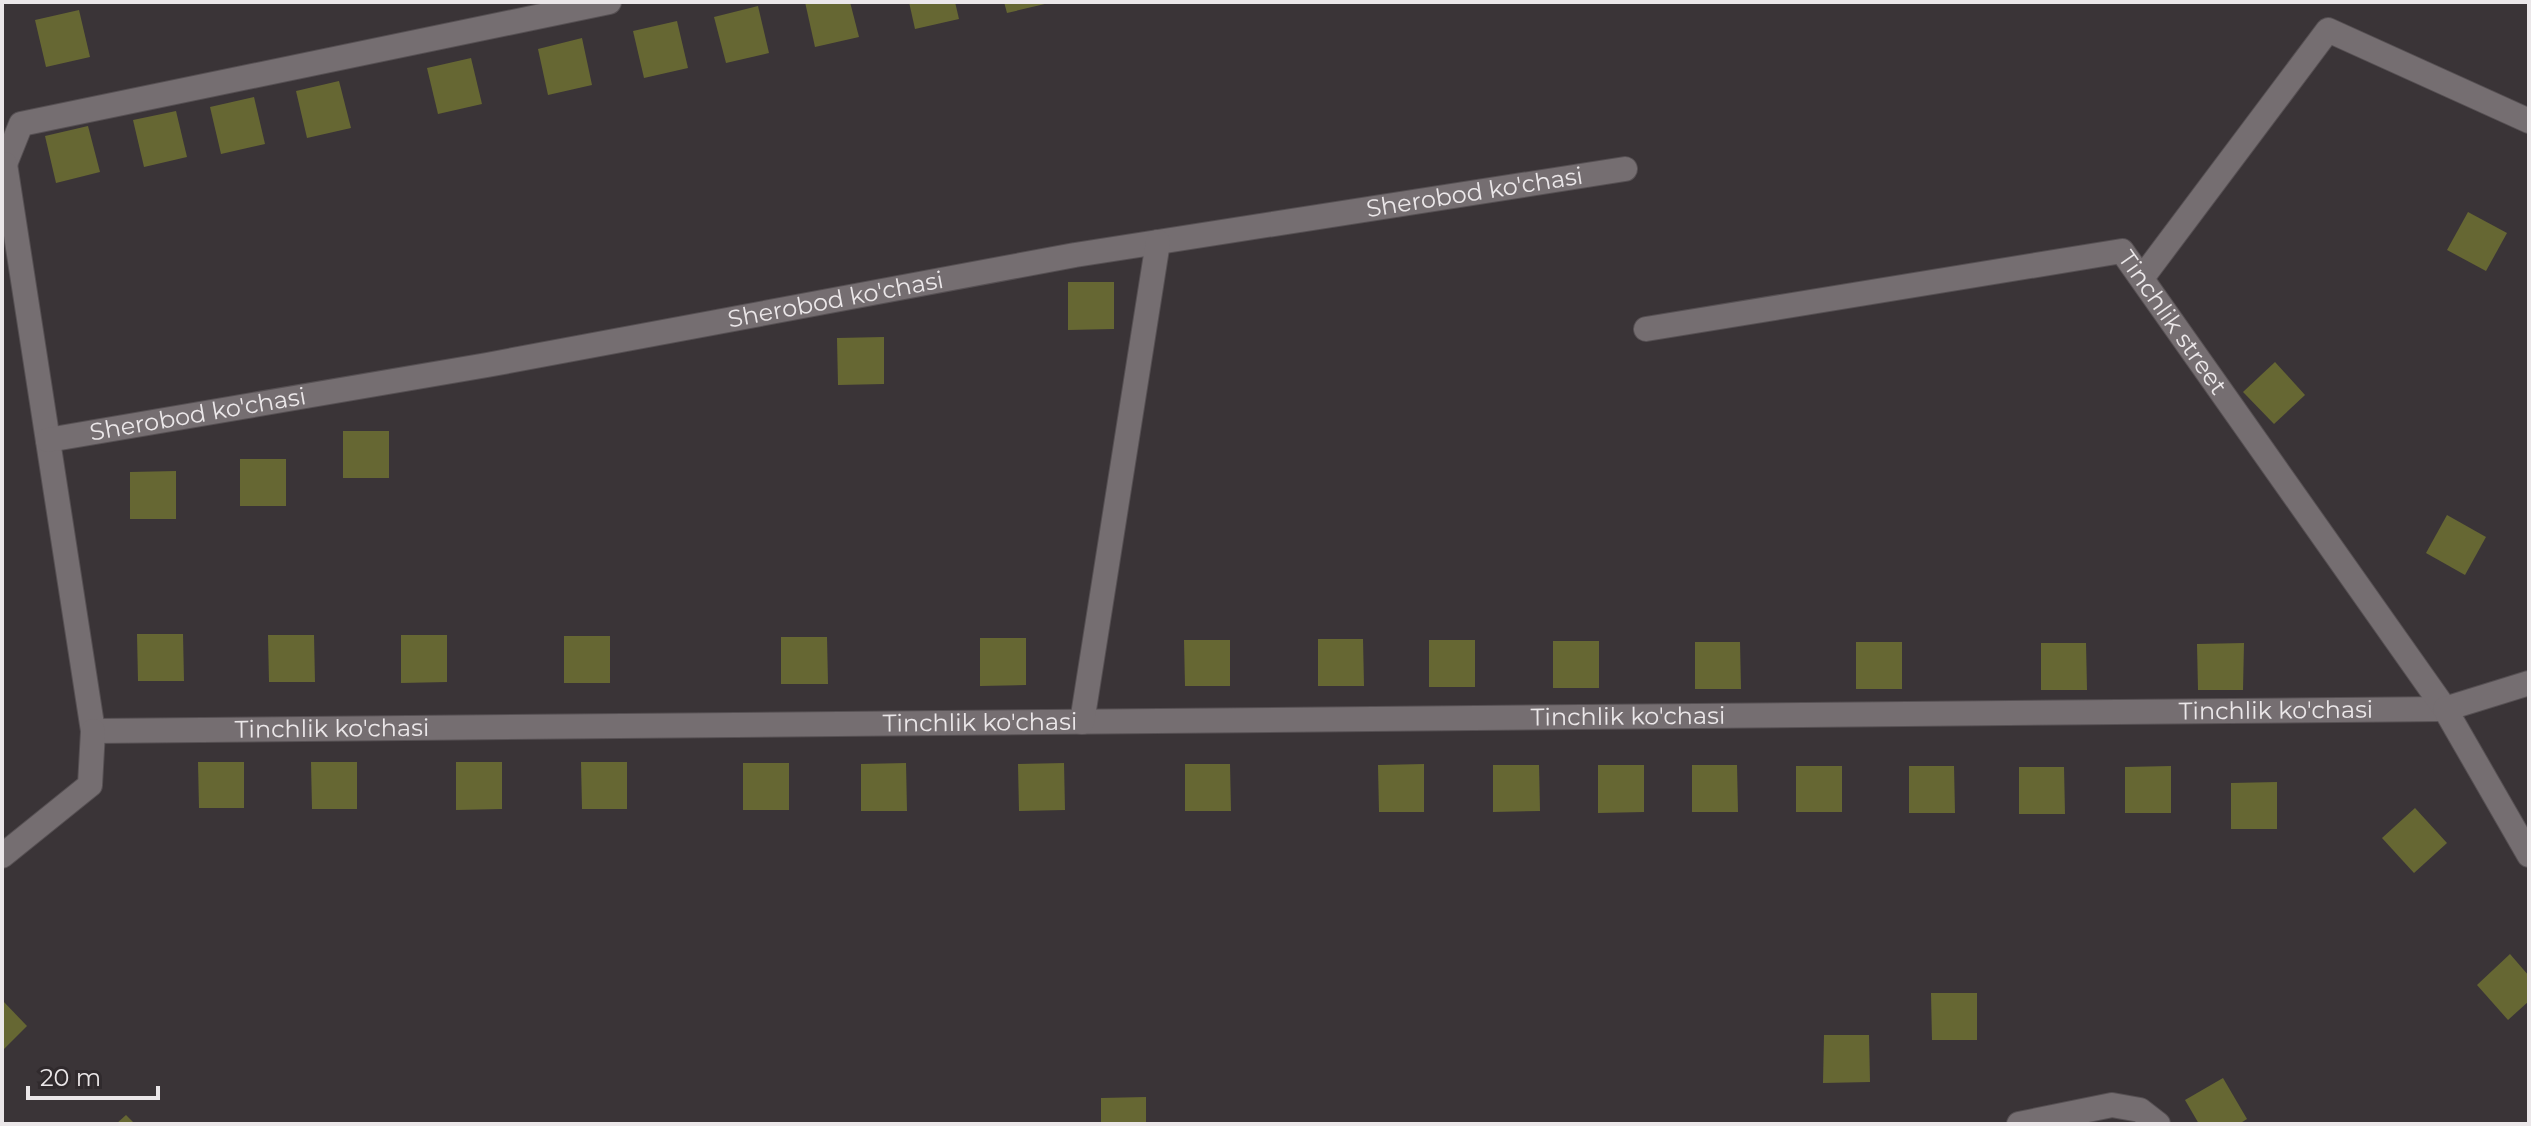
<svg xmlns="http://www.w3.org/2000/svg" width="2531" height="1126" font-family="Montserrat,sans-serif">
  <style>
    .building { fill: #666733 }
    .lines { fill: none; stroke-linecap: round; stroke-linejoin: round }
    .minor-casing { stroke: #565053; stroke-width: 26 }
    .minor { stroke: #756e71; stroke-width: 24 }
    .labels { text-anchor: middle; stroke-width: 6; stroke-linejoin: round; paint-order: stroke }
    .street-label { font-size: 24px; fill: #ebe7e9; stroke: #302a2d }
  </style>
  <rect width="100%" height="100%" fill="#3a3437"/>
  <g class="building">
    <polygon points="805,2 850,2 859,37 815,47"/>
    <polygon points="909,2 955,2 959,19 915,29"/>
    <polygon points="1004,2 1049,2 1049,3 1007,13"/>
    <polygon points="758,6 769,53 726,63 714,17"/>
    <polygon points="79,10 90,57 46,67 35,20"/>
    <polygon points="677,21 688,68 644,78 633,31"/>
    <polygon points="582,38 592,85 548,95 538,49"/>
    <polygon points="471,58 482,104 438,114 427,68"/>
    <polygon points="339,81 351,128 307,138 296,91"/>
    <polygon points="254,97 265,144 221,154 210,107"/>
    <polygon points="176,111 187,157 144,167 133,120"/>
    <polygon points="88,126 100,172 56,183 45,136"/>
    <polygon points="2468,212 2507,233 2486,271 2447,250"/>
    <polygon points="1068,282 1114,282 1114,329 1068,330"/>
    <polygon points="884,337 884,384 838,385 837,338"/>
    <polygon points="2275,362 2305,395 2274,424 2243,392"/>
    <rect x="343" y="431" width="46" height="47"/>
    <rect x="240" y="459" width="46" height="47"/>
    <polygon points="176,471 176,519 130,519 130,472"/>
    <polygon points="2447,515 2486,537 2465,575 2426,553"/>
    <polygon points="137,634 183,634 184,681 138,681"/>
    <polygon points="268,635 314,635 315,682 269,682"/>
    <polygon points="401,635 447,635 447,682 401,683"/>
    <rect x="564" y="636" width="46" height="47"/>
    <polygon points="781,637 827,637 828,684 781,684"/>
    <polygon points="980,638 1026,638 1026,685 980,686"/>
    <polygon points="1318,639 1363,639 1364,686 1318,686"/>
    <polygon points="1184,640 1230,640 1230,686 1185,686"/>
    <rect x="1429" y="640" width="46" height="47"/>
    <rect x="1553" y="641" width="46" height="47"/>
    <polygon points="1695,642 1740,642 1741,689 1695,689"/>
    <rect x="1856" y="642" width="46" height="47"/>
    <polygon points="2041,643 2086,643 2087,690 2041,690"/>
    <polygon points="2244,643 2243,690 2198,690 2197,644"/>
    <polygon points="198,762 244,762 244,808 199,808"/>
    <polygon points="311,762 357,762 357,809 312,809"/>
    <polygon points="456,762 502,762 502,809 456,810"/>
    <polygon points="581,762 627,762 627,809 582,809"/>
    <rect x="743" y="763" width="46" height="47"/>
    <polygon points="906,763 907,811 861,811 861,764"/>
    <polygon points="1064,763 1065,810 1019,811 1018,764"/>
    <polygon points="1185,764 1230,764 1231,811 1185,811"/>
    <polygon points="1424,764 1424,812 1379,812 1378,765"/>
    <polygon points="1493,765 1539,765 1540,811 1493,812"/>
    <polygon points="1598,765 1644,765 1644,812 1598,813"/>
    <polygon points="1692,765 1737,765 1738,812 1692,812"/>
    <rect x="1796" y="766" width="46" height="46"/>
    <polygon points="1909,766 1954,766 1955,813 1909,813"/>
    <polygon points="2171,766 2171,813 2125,813 2125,767"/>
    <polygon points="2019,767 2064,767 2065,814 2019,814"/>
    <polygon points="2277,782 2277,829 2231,829 2231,783"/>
    <polygon points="2415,808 2447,843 2414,873 2382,838"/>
    <polygon points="2510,954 2529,976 2529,1001 2508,1020 2477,985"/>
    <polygon points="1931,993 1977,993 1977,1040 1932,1040"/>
    <polygon points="2,1000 27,1026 2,1051"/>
    <polygon points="1824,1035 1869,1035 1870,1082 1823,1083"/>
    <polygon points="2223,1078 2247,1119 2239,1124 2199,1124 2185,1100"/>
    <polygon points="1146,1097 1146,1124 1101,1124 1101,1098"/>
    <polygon points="126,1115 135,1124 116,1124"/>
  </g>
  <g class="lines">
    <defs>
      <g id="minor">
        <polyline points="5,164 21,124 609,2"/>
        <path id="s1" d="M2 165 5 164 93 731 2445 709"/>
        <polyline points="2142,278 2328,30 2529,121"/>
        <path id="s2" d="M1646 329 2122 251 2445 709"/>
        <path id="s3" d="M48 440 487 365 1075 255 1625 169"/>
        <polyline points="2529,683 2445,709 2529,855"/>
        <polyline points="1082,722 1158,242"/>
        <polyline points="2,856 90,785 93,731"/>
        <polyline points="2019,1124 2112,1105 2140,1110 2158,1124"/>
      </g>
    </defs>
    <use href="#minor" class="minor-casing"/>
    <use href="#minor" class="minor"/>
  </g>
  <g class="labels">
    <g class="street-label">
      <text dy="8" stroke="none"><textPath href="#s3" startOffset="1448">Sherobod ko'chasi</textPath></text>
      <text dy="8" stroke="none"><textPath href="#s3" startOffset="800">Sherobod ko'chasi</textPath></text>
      <text dy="8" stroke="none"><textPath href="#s2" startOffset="570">Tinchlik street</textPath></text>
      <text dy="8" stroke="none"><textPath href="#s3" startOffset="152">Sherobod ko'chasi</textPath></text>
      <text dy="8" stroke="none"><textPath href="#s1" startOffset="2760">Tinchlik ko'chasi</textPath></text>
      <text dy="8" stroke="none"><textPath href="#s1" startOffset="2112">Tinchlik ko'chasi</textPath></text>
      <text dy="8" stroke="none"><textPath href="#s1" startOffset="1464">Tinchlik ko'chasi</textPath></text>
      <text dy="8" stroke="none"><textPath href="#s1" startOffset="816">Tinchlik ko'chasi</textPath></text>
    </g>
  </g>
  <rect width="2531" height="1126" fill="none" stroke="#ebe7e9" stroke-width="8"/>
  <path d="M28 1086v12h130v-12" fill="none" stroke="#ebe7e9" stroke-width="4"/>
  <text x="40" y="1086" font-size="24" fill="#ebe7e9" stroke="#302a2d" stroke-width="6" paint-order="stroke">20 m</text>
</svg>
